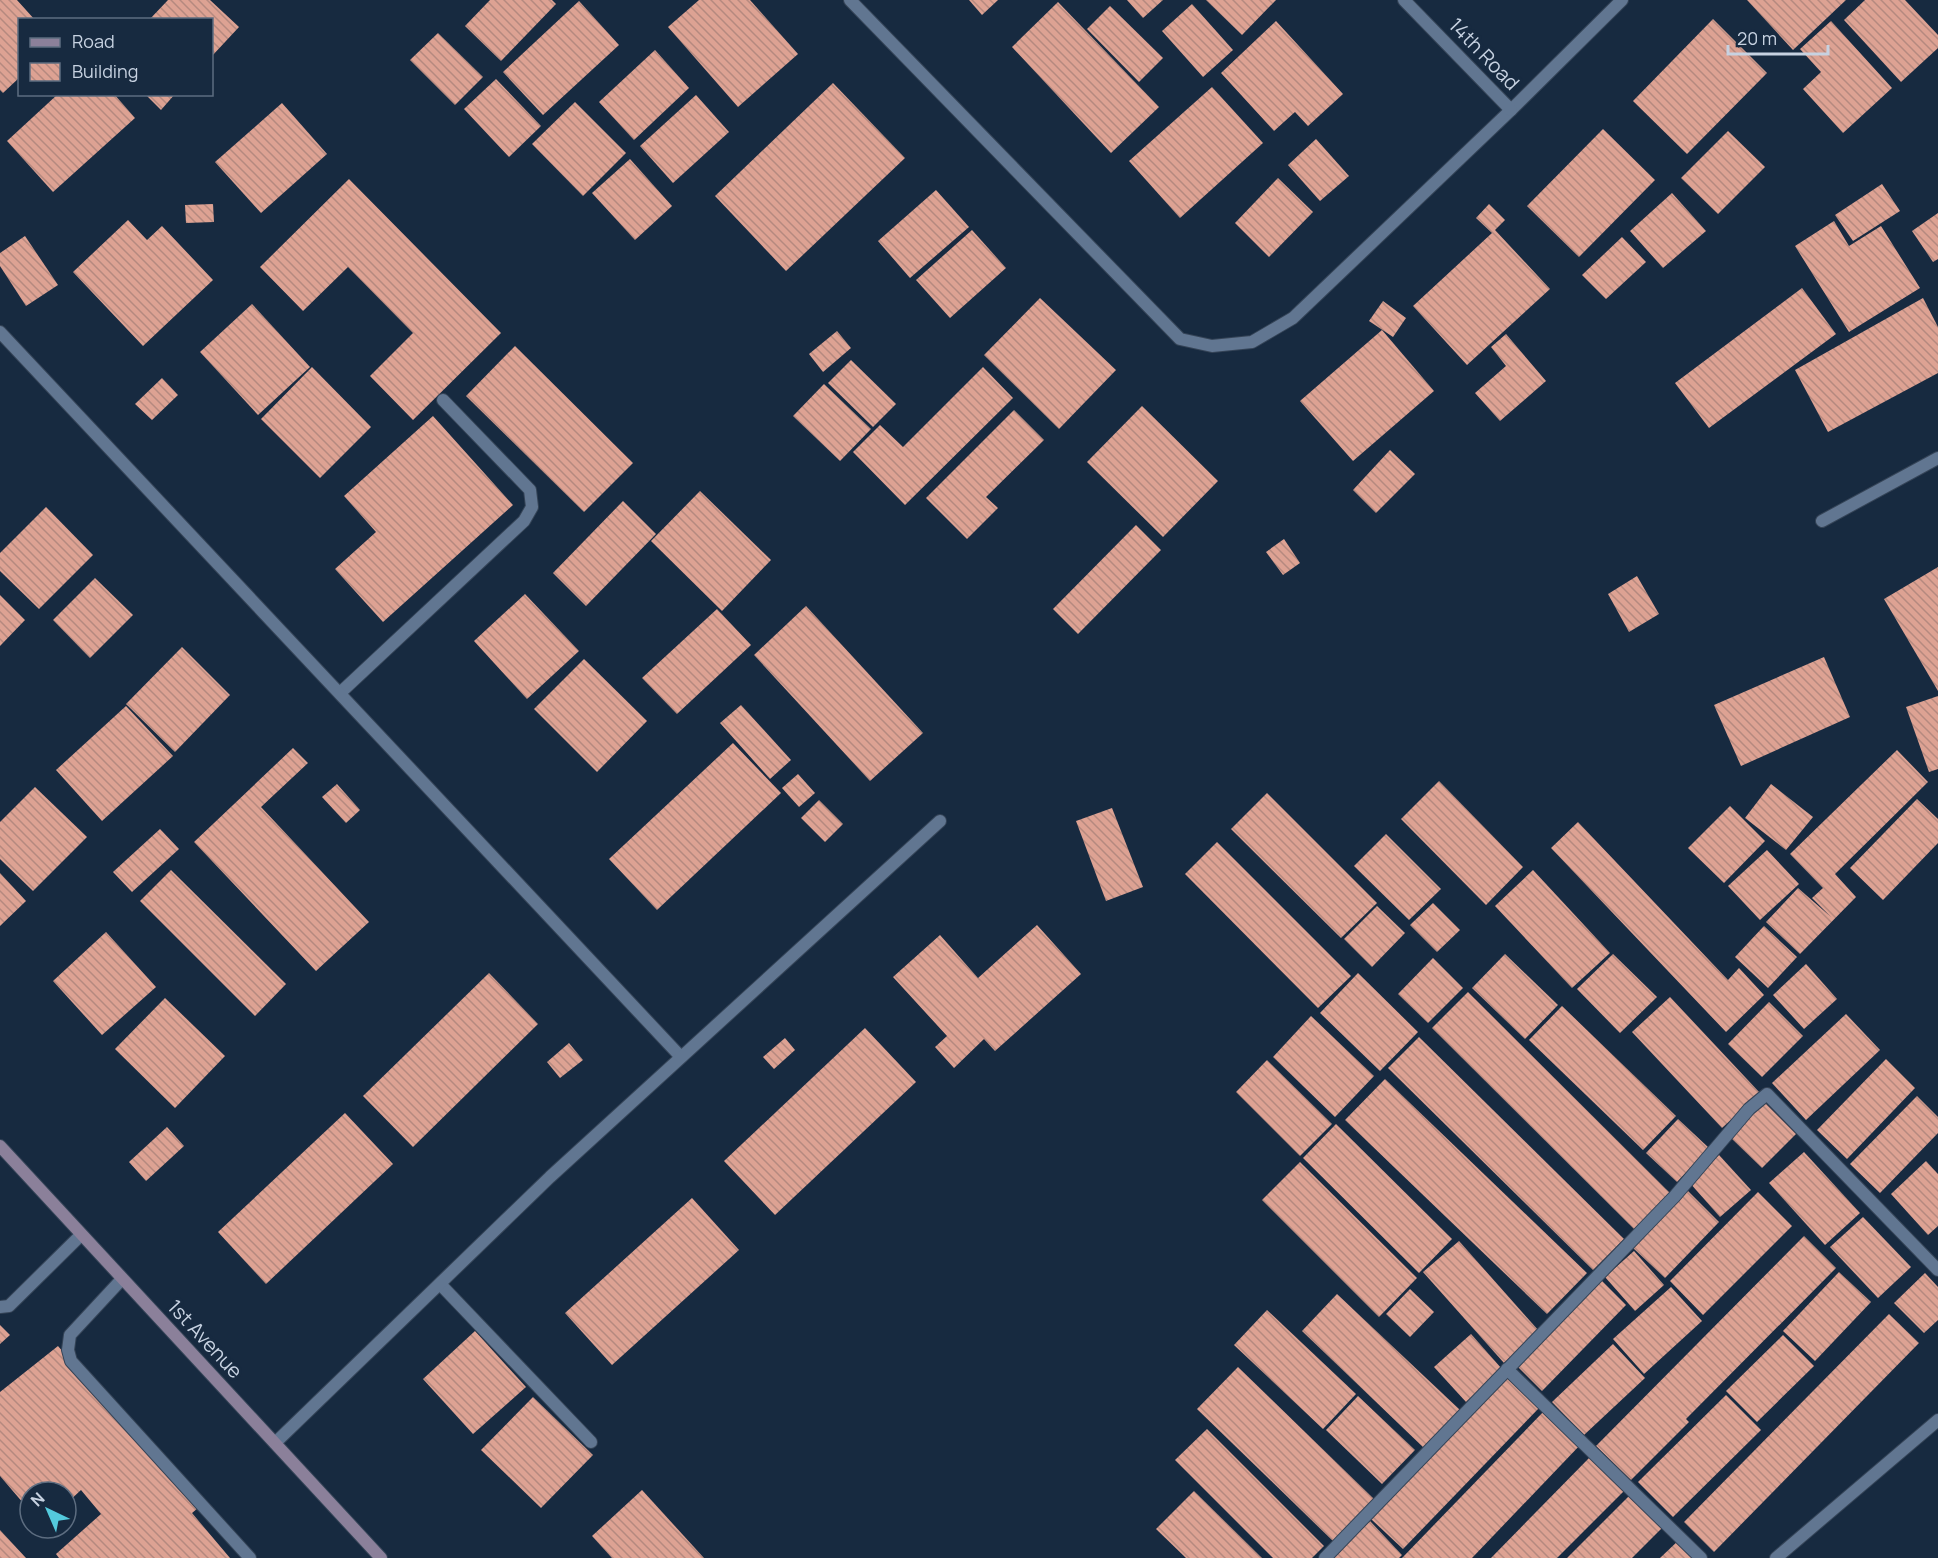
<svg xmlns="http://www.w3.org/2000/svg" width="1938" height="1558" font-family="Manrope,sans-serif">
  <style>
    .building { fill: url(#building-back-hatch) }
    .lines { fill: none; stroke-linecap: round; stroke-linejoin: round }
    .lane-casing { stroke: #354457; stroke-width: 14 }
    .street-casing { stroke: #354457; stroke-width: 14 }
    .secondary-casing { stroke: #354457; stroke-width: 14 }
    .lane { stroke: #617691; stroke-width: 12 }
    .street { stroke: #617691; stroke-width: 12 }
    .secondary { stroke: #8b809a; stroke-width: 12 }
    .labels { text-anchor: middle; stroke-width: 6; stroke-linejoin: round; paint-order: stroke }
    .street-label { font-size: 20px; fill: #c7d2e1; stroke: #172a40 }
  </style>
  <defs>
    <pattern id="building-back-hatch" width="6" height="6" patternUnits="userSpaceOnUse" patternTransform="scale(1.5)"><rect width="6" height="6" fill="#dda293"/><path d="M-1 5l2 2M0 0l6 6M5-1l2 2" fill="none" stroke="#b5897f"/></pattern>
  </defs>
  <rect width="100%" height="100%" fill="#172a40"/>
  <g class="building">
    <polygon points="0,0 17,0 35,20 20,20 20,77 3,93 0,90"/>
    <polygon points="168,0 210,0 239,27 212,56 212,20 149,20"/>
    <polygon points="490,0 552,0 556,4 501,61 465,26"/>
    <polygon points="699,0 750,0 798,54 738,107 668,27"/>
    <polygon points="969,0 998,0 982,15"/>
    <polygon points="1127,0 1163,0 1143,18"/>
    <polygon points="1206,0 1276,0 1242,35"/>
    <polygon points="1747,0 1846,0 1793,50"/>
    <polygon points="1865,0 1905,0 1938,35 1938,48 1901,82 1844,20"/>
    <polygon points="579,1 619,45 543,115 503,72"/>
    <polygon points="1058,2 1159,107 1111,153 1012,47"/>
    <polygon points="1192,4 1233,50 1203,77 1162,31"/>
    <polygon points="1110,6 1163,58 1139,82 1087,29"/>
    <polygon points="1713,19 1767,73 1687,154 1633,101"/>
    <polygon points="1276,21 1343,94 1308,126 1295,112 1274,131 1221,73"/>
    <polygon points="1831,21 1892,88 1843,133 1803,89 1821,72 1800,49"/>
    <polygon points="438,33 483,77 455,105 410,60"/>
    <polygon points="655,50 689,88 634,140 599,102"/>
    <polygon points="496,79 541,126 509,157 464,109"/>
    <polygon points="833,83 905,158 786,271 715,196"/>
    <polygon points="1212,87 1263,143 1180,218 1129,161"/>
    <polygon points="58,94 114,94 135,118 53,192 7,141"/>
    <polygon points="145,94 175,94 161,110"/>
    <polygon points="696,95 729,132 673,183 640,146"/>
    <polygon points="575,102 626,153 583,196 532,144"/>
    <polygon points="282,103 327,154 261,213 215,162"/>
    <polygon points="1603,129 1655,180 1579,257 1527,206"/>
    <polygon points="1728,131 1765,167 1718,214 1681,178"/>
    <polygon points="1316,139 1349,176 1320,201 1288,165"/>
    <polygon points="630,159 672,206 635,240 592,193"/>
    <polygon points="1278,178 1313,212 1269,257 1235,223"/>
    <polygon points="349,179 501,333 413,420 370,376 413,333 348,267 303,311 260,267"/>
    <polygon points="1882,184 1900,211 1853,241 1835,215"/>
    <polygon points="936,190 969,227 910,278 878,241"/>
    <polygon points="1672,193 1706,231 1663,268 1630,231"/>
    <polygon points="213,204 214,222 186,223 185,205"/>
    <polygon points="1489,204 1505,220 1495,230 1550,289 1467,365 1413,306 1492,233 1476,218"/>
    <polygon points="1938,213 1938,259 1933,262 1912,231"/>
    <polygon points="128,220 147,240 162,226 213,280 143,346 73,272"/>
    <polygon points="1834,221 1849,246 1881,226 1920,288 1849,332 1795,246"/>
    <polygon points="972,230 1006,268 950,318 916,280"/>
    <polygon points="25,236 58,285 26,306 0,266 0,253"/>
    <polygon points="1622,237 1646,262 1606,299 1582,275"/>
    <polygon points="1802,288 1836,334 1709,428 1675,383"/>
    <polygon points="1040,298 1116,370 1059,429 984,355"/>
    <polygon points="1923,298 1938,327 1938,373 1828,432 1795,370"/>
    <polygon points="1383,301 1406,318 1393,337 1369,321"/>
    <polygon points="252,304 310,367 258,415 200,352"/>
    <polygon points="1382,330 1434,391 1353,461 1300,401"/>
    <polygon points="837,331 851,348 823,372 809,354"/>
    <polygon points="1506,334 1546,381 1500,421 1475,393 1506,366 1491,347"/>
    <polygon points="515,346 633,463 584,512 466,396"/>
    <polygon points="851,360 896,404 873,427 828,383"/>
    <polygon points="312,367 371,427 320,478 261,419"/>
    <polygon points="983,367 1013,398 905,505 853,452 880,425 903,447"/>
    <polygon points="162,378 178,395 152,420 135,404"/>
    <polygon points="824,384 871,429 840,461 793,416"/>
    <polygon points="1142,406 1218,481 1163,537 1087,462"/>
    <polygon points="1014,410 1044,440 986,497 998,508 967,539 926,498"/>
    <polygon points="433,416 513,505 383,622 335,569 376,532 344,496"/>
    <polygon points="1390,450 1415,474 1376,513 1353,490"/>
    <polygon points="700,491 771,560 722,611 651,541"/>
    <polygon points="623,501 656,534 586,606 553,573"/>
    <polygon points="46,507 93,555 39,609 0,571 0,553"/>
    <polygon points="1136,525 1161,550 1078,634 1053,609"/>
    <polygon points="1284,539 1300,563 1283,575 1266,552"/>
    <polygon points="1938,567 1938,691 1884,599"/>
    <polygon points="1637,576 1659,614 1629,632 1608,594"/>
    <polygon points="95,578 133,615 90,658 53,620"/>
    <polygon points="525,594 579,651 527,699 474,641"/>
    <polygon points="0,595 25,620 0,646"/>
    <polygon points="806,606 923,733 870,781 754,655"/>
    <polygon points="717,609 751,645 677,714 642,678"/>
    <polygon points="182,647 230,695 175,752 126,704"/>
    <polygon points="1824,657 1850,717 1741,766 1714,705"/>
    <polygon points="584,659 647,721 597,772 534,709"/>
    <polygon points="1938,696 1938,769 1929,772 1906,707"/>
    <polygon points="741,705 791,760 770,779 720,723"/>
    <polygon points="126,706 173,756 102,821 56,770"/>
    <polygon points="733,743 781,793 657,910 609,859"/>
    <polygon points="293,748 308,763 261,807 369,922 316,971 194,842"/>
    <polygon points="1897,750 1928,782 1835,874 1856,897 1800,954 1766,922 1798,888 1831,917 1812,898 1823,888 1790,854"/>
    <polygon points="798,774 815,793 799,807 782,788"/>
    <polygon points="1439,781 1523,867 1486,905 1401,819"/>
    <polygon points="337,784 360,810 346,823 322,797"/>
    <polygon points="1771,784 1813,817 1786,850 1745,818"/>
    <polygon points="35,787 87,837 33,891 0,859 0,822"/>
    <polygon points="1267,793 1377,903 1341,938 1231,829"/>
    <polygon points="1917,799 1938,819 1938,843 1883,900 1850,868"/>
    <polygon points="819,800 843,824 825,842 801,818"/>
    <polygon points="1730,806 1765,841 1724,883 1688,848"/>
    <polygon points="1112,808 1143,887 1106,901 1076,821"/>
    <polygon points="1578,822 1728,980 1739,968 1764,995 1726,1032 1551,848"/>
    <polygon points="160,829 179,849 132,892 113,872"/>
    <polygon points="1386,834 1441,889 1409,920 1354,866"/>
    <polygon points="1217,842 1351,976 1318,1008 1185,874"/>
    <polygon points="1767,850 1799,884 1760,920 1728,886"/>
    <polygon points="171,870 286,984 255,1016 140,901"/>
    <polygon points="1533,870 1610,953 1572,988 1495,906"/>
    <polygon points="0,873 26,901 0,926"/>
    <polygon points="1433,903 1460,930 1437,952 1410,925"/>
    <polygon points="1377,906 1405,933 1372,967 1344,939"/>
    <polygon points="1037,925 1081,974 995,1051 984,1039 954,1068 935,1047 947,1036 893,977 940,935 978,978"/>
    <polygon points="1764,926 1797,957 1768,988 1735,957"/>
    <polygon points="106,932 156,987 102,1035 53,981"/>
    <polygon points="1505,954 1558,1005 1525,1039 1472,988"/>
    <polygon points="1613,954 1657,997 1620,1033 1577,989"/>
    <polygon points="1433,958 1463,988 1428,1023 1398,994"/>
    <polygon points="1806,964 1837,999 1804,1029 1773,995"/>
    <polygon points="489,973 538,1024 413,1147 363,1096"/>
    <polygon points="1358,973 1418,1032 1380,1071 1320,1013"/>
    <polygon points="1468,992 1672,1195 1636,1231 1432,1028"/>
    <polygon points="1670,997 1760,1093 1722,1128 1632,1032"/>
    <polygon points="165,998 225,1056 175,1108 115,1049"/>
    <polygon points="1769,1002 1803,1036 1762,1077 1728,1044"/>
    <polygon points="1562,1006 1676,1116 1643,1150 1529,1040"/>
    <polygon points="1846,1014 1880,1050 1806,1120 1772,1083"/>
    <polygon points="1311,1016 1374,1076 1335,1117 1273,1057"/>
    <polygon points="865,1028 916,1082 775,1215 724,1161"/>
    <polygon points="1419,1037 1624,1239 1593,1270 1388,1068"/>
    <polygon points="785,1038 795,1050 774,1069 763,1057"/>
    <polygon points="569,1043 583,1060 560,1078 547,1062"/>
    <polygon points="1886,1059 1915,1088 1847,1159 1817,1130"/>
    <polygon points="1267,1060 1332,1124 1300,1156 1236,1092"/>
    <polygon points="1385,1079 1587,1273 1547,1314 1345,1120"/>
    <polygon points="1917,1096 1938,1117 1938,1133 1880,1193 1850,1164"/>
    <polygon points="1763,1101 1796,1134 1762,1168 1728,1135"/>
    <polygon points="345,1113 393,1164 266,1284 218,1232"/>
    <polygon points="1678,1119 1709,1148 1677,1182 1646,1153"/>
    <polygon points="1336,1124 1452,1239 1419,1273 1303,1158"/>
    <polygon points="167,1127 184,1146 146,1181 129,1162"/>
    <polygon points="1804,1152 1860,1213 1825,1245 1769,1183"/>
    <polygon points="1719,1155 1751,1190 1720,1217 1689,1182"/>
    <polygon points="1926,1161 1938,1174 1938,1226 1928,1235 1891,1194"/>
    <polygon points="1300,1162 1417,1278 1379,1317 1262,1200"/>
    <polygon points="1687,1190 1719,1222 1665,1278 1632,1247"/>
    <polygon points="1758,1192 1792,1226 1703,1315 1670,1281"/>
    <polygon points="692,1198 739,1250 612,1365 565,1313"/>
    <polygon points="1863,1217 1911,1267 1878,1298 1830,1247"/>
    <polygon points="1804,1236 1836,1268 1686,1419 1689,1422 1631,1480 1596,1446"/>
    <polygon points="1459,1241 1539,1331 1504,1363 1423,1272"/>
    <polygon points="1634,1251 1664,1285 1635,1311 1605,1277"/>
    <polygon points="1839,1272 1871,1302 1815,1361 1783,1331"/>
    <polygon points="1925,1273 1938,1287 1938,1320 1924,1333 1894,1303"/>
    <polygon points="1601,1280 1626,1305 1542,1391 1517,1366"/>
    <polygon points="1671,1287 1702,1321 1644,1374 1613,1339"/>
    <polygon points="1410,1289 1434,1312 1410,1337 1386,1314"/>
    <polygon points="1337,1294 1460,1410 1424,1448 1302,1331"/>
    <polygon points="1267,1310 1356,1394 1323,1429 1234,1345"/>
    <polygon points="1889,1314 1919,1343 1714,1552 1684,1522"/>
    <polygon points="0,1325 10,1335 0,1344"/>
    <polygon points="475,1331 526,1387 473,1434 423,1379"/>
    <polygon points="1471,1334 1502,1369 1466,1402 1434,1367"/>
    <polygon points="1783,1335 1814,1366 1757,1422 1726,1391"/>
    <polygon points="1613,1344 1645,1378 1584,1435 1552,1402"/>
    <polygon points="58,1346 198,1508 192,1513 230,1558 59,1558 56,1554 101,1514 81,1490 66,1504 66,1492 30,1492 30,1511 0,1476 0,1392"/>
    <polygon points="1238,1367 1374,1499 1334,1542 1197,1409"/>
    <polygon points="1508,1376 1540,1407 1403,1549 1371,1519"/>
    <polygon points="1726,1395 1761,1430 1673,1517 1638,1482"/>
    <polygon points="1358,1396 1415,1450 1382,1484 1326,1430"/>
    <polygon points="533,1397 593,1455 541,1508 481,1450"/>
    <polygon points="1546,1409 1582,1443 1472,1558 1402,1558"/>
    <polygon points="1207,1429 1324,1546 1312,1558 1273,1558 1175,1460"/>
    <polygon points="1592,1455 1626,1489 1557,1558 1491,1558"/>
    <polygon points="642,1490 704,1558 612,1558 592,1536"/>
    <polygon points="1194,1491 1262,1558 1186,1558 1156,1529"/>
    <polygon points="1633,1492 1665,1525 1632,1558 1567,1558"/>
    <polygon points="1370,1521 1402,1555 1399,1558 1330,1558"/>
    <polygon points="0,1530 26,1558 0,1558"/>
    <polygon points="1680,1539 1699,1558 1660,1558"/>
  </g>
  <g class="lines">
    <defs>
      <g id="lane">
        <polyline points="340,693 524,521 532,507 530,490 443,400"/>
        <polyline points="122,1279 70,1335 68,1350 71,1361 250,1558"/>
        <polyline points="441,1285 591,1442"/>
        <polyline points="0,1307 9,1306 81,1235"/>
        <polyline points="1507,1369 1701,1558"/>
        <polyline points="1325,1558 1674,1197 1749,1109 1767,1094 1938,1270"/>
      </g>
      <g id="street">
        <polyline points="850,0 1180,339 1212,346 1252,342 1293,318 1511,110 1622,0"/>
        <polyline points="1404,0 1511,110"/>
        <polyline points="0,332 681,1057"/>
        <polyline points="1822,521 1938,458"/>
        <polyline points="275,1443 550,1177 940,821"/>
        <polyline points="1776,1558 1938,1420"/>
      </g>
      <polyline id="secondary" points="0,1146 381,1558"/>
    </defs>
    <use href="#lane" class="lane-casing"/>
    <use href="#street" class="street-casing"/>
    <use href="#secondary" class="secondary-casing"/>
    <use href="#lane" class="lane"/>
    <use href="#street" class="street"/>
    <use href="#secondary" class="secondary"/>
  </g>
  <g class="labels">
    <g class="street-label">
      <text transform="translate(1484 54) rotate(46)" y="7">14th Road</text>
      <text transform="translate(205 1339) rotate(47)" y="7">1st Avenue</text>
    </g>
  </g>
  <rect x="18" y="18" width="195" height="78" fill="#172a40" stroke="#5d6d80" stroke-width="1.5"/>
  <rect x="30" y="38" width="30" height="9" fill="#8b809a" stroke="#5d6d80" stroke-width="1.5"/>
  <text x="72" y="48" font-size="18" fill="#c7d2e1">Road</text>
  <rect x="30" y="63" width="30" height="18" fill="url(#building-back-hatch)" stroke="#5d6d80" stroke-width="1.5"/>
  <text x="72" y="78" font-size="18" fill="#c7d2e1">Building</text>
  <g transform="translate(48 1510) rotate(316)"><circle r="28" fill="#172a40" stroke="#5d6d80" stroke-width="1.5"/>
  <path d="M0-4.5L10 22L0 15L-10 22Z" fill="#54cadd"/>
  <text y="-9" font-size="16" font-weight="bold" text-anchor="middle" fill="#c7d2e1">N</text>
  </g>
  <path d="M1728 45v9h100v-9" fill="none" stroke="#c7d2e1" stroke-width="3"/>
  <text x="1737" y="45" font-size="18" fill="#c7d2e1" stroke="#172a40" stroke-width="4.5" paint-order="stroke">20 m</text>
</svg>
